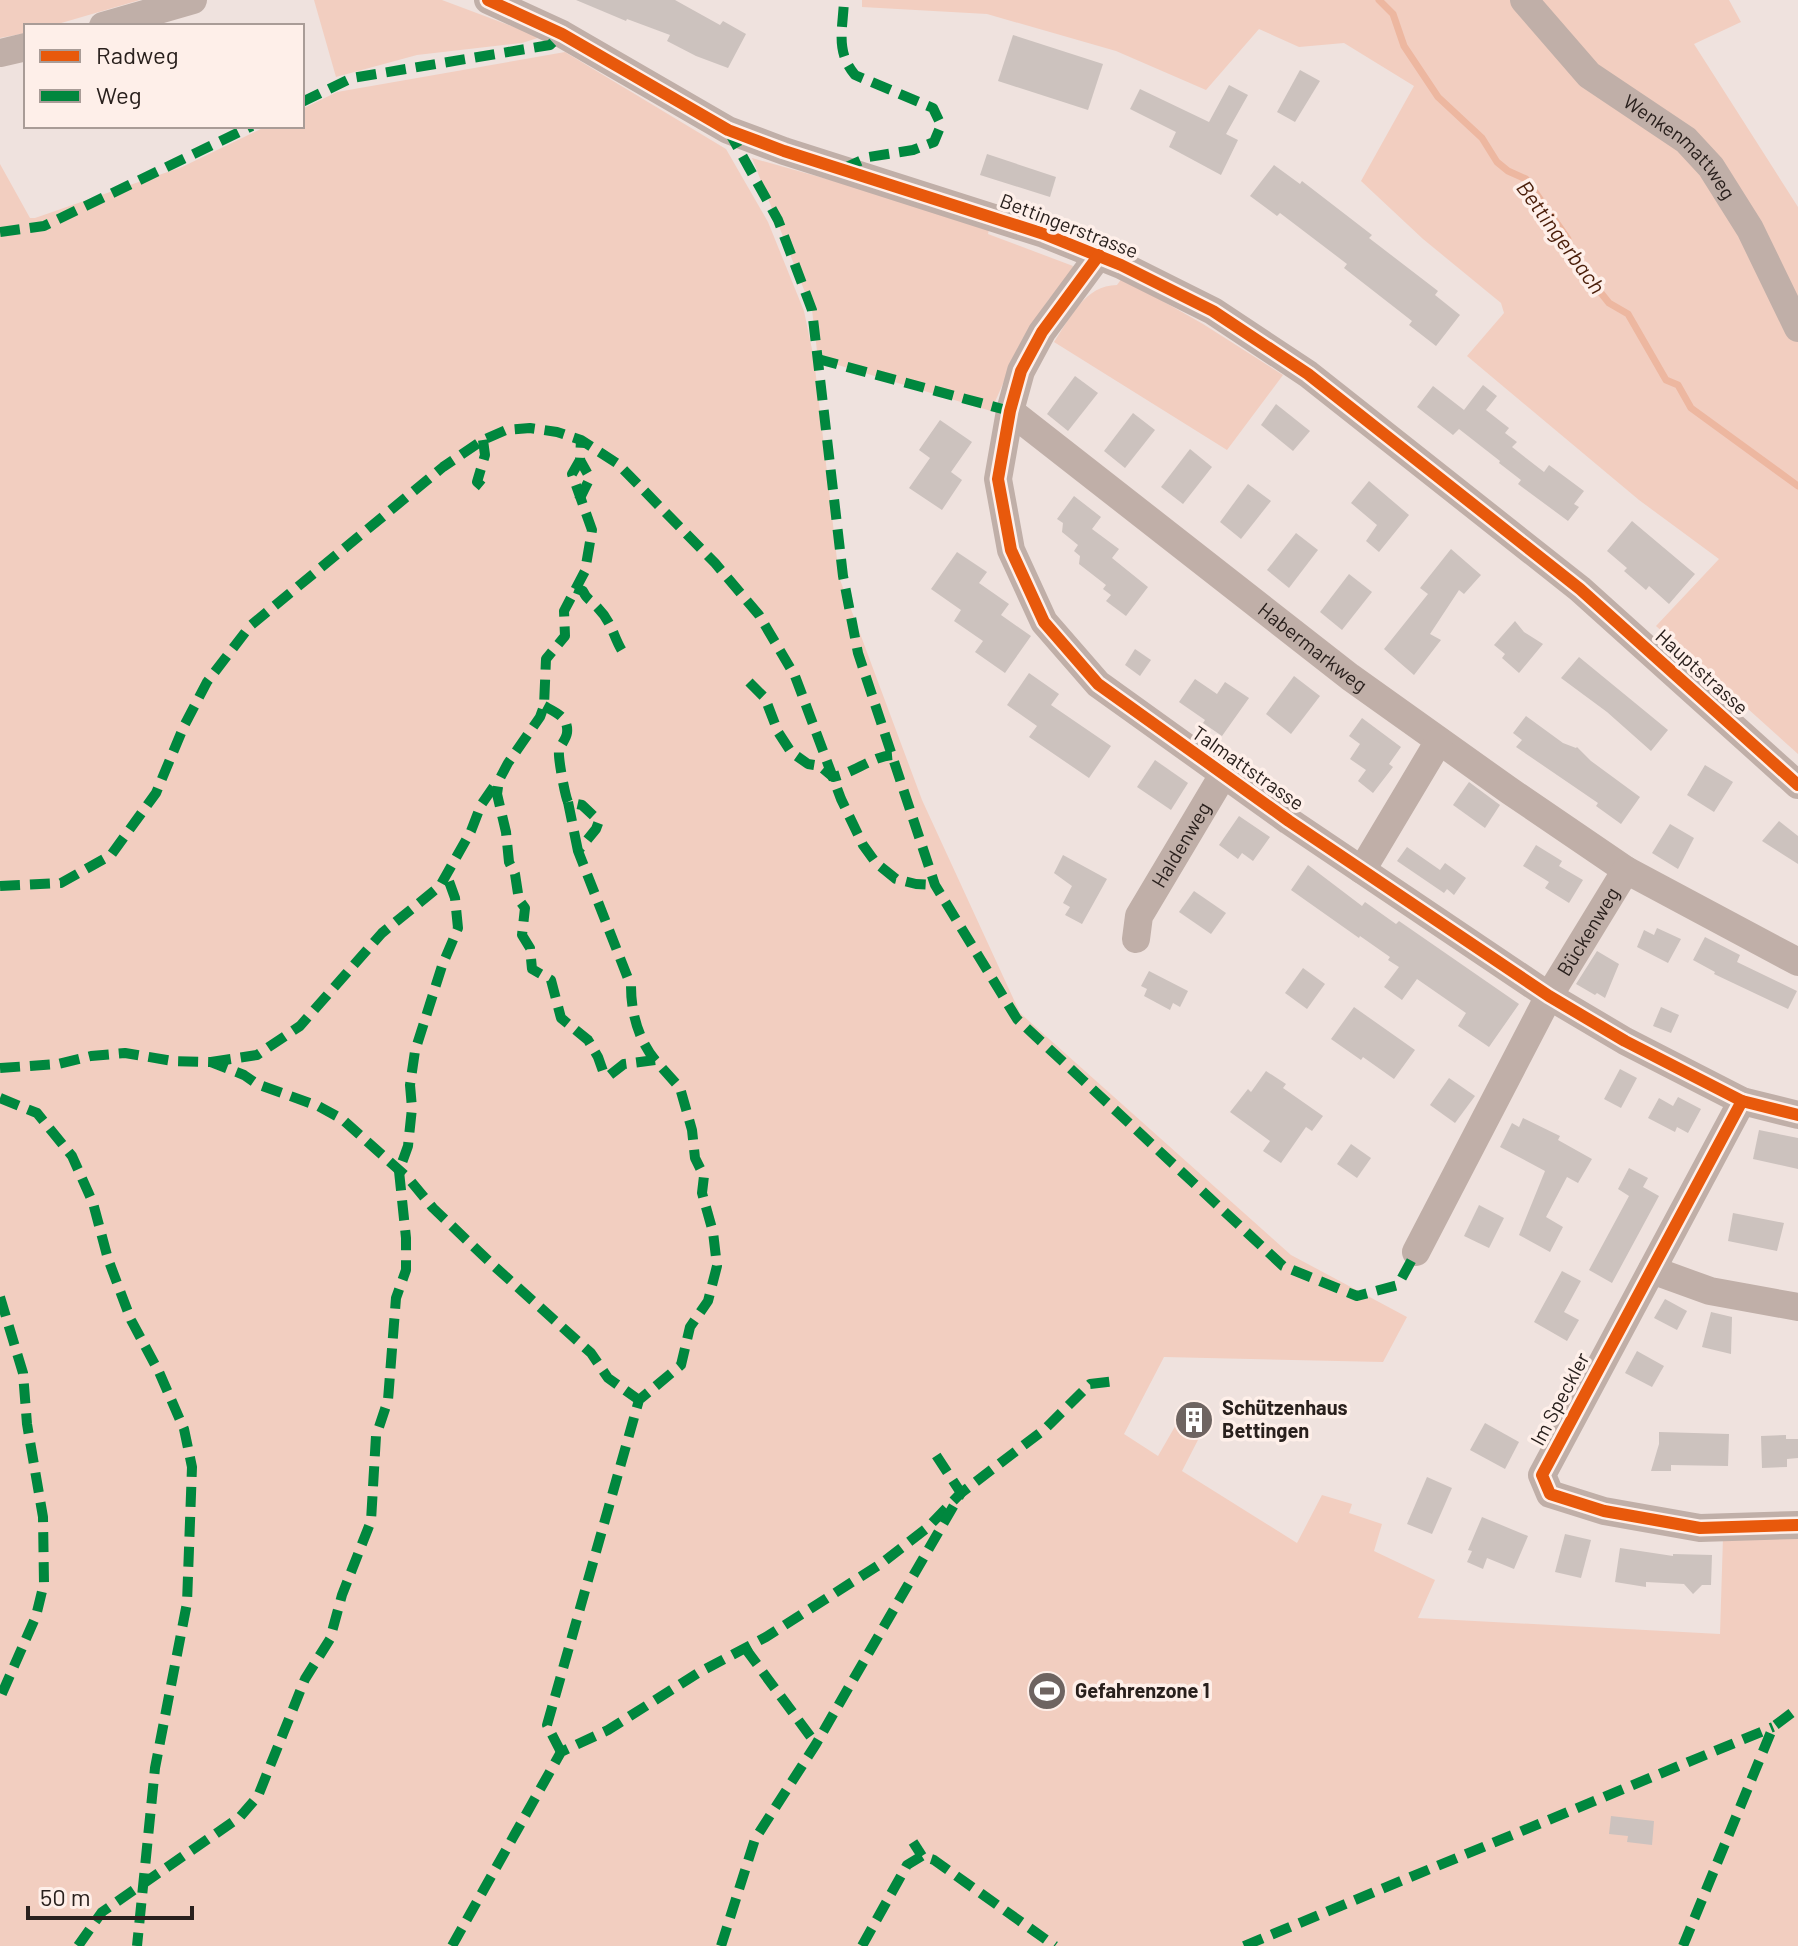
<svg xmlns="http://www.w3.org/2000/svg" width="1798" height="1946" font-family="Barlow,sans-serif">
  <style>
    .green { fill: #f2cec0 }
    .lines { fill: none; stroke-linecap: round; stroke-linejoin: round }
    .stream { stroke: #edb7a0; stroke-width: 7 }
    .building { fill: #ccc2be }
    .minor { stroke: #c0afa8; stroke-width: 28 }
    .quiet { stroke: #00873e; stroke-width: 10; stroke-dasharray: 20 10; stroke-linecap: butt }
    .cycleway-casing { stroke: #feefe9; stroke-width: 17 }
    .cycleway { stroke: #e8590c; stroke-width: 12 }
    .labels { text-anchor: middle; stroke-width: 7; stroke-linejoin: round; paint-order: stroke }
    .street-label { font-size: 20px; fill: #29201d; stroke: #feefe9 }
    .poi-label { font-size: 20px; font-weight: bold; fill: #29201d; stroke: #feefe9; text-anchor: start }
    .water-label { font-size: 22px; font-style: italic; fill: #4a1d08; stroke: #feefe9 }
  </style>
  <rect width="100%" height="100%" fill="#efe2de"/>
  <g class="green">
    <polygon points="0,0 140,0 51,26 26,26 26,33 0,38"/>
    <polygon points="314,0 442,0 541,37 522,43 417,55 336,77"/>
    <polygon points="862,0 1729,0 1741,22 1694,44 1798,207 1798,754 1656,626 1719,559 1639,500 1467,356 1504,313 1501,303 1423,239 1361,181 1414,86 1344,43 1299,47 1259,29 1206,90 1116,51 987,14 862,7"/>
    <polygon points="565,52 726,149 768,222 804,311 814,359 839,577 922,800 1020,1013 1291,1255 1407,1317 1383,1362 1164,1357 1124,1434 1158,1456 1177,1423 1200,1436 1182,1471 1297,1543 1322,1495 1352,1504 1349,1513 1382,1524 1374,1551 1435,1580 1418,1618 1720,1634 1723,1537 1798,1533 1798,1946 0,1946 0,164 30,218 35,218 182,167 267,126 302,126 302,109 337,92"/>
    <polygon points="752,158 990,225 988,234 1073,266 1066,283 1049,299 1023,338 991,411 818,359 812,310"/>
    <path d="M1122 278 1203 324 1283 375 1227 450 1054 342C1070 318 1085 285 1117 285Z"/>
  </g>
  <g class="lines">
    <polyline class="stream" points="1379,0 1393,14 1404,46 1438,97 1482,138 1497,162 1508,171 1526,179 1568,239 1567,249 1584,266 1589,278 1609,303 1628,314 1666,380 1678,385 1691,408 1798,486"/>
  </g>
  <g class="building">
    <polygon points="576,0 675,0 720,25 723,21 746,34 728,68 696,56 667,41 670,35 627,19 626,21"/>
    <polygon points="1013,35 1103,64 1088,110 998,81"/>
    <polygon points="1300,70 1320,81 1295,122 1277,112"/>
    <polygon points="1229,85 1248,95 1226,134 1238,140 1221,175 1169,147 1176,132 1130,109 1140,89 1209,122"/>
    <polygon points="987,154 1056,177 1050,197 980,175"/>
    <polygon points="1274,165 1300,184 1302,181 1372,235 1369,238 1438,291 1435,295 1460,315 1436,346 1409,325 1412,321 1344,268 1347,264 1280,213 1277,216 1250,196"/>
    <polygon points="1075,376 1098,393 1068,431 1047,414"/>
    <polygon points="1483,385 1497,396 1486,410 1509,428 1505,433 1517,442 1512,447 1544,472 1549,465 1584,491 1574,504 1579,507 1568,521 1518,484 1521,480 1499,463 1500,461 1459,429 1453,435 1417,407 1433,386 1464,410"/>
    <polygon points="1276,404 1310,431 1293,451 1261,425"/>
    <polygon points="1133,413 1155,430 1125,468 1104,451"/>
    <polygon points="940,420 972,442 951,472 962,480 942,510 909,488 930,458 919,450"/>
    <polygon points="1190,449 1212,467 1183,504 1161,487"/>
    <polygon points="1369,481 1409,515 1379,552 1366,541 1377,525 1351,503"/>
    <polygon points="1248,484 1271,501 1241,539 1220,522"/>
    <polygon points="1074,496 1101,517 1092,529 1119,549 1112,558 1148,587 1126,616 1106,601 1111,595 1103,589 1106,585 1079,564 1080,556 1074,551 1078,545 1062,532 1063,523 1057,519"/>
    <polygon points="1632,521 1695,574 1669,604 1649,586 1646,590 1624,571 1627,568 1607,551"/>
    <polygon points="1296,533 1318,550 1289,588 1267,570"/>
    <polygon points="1451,549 1481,575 1464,594 1459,590 1430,634 1441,640 1414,675 1384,649 1428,594 1420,588"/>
    <polygon points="957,552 987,572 979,583 1009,604 1001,615 1031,636 1005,673 975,652 983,641 954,621 961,610 931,589"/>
    <polygon points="1349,574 1372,592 1342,630 1320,612"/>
    <polygon points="1515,621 1524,632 1543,644 1519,673 1502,658 1505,654 1494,645"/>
    <polygon points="1135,649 1151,660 1140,676 1125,665"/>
    <polygon points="1579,657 1668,730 1651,751 1607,712 1561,678"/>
    <polygon points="1029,673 1059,694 1051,705 1111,746 1089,778 1029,737 1037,726 1007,705"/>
    <polygon points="1294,676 1320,696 1291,734 1266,714"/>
    <polygon points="1195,679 1217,694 1225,682 1249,698 1222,736 1203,723 1205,720 1179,702"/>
    <polygon points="1526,716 1563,743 1576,748 1577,747 1591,761 1640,797 1621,824 1596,806 1598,803 1516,747 1522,740 1513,733"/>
    <polygon points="1362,718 1401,747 1389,764 1393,767 1373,793 1358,781 1366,770 1350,759 1360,744 1349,736"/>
    <polygon points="1155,760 1188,783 1171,810 1137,787"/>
    <polygon points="1705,765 1733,782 1714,812 1687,795"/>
    <polygon points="1469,782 1500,805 1485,828 1453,805"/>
    <polygon points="1239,816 1270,837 1253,861 1242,853 1238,859 1219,845"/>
    <polygon points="1779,821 1798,836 1798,864 1762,841"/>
    <polygon points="1670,824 1694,838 1678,869 1652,853"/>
    <polygon points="1536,845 1562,861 1559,866 1583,880 1569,903 1545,888 1549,882 1523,866"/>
    <polygon points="1407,847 1440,870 1445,863 1466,878 1454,895 1447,889 1444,893 1397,861"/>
    <polygon points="1063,855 1107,879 1082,924 1065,915 1070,907 1063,903 1072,886 1054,873"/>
    <polygon points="1308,865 1362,906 1365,902 1396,924 1399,921 1519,1004 1489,1047 1458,1026 1466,1013 1417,979 1402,1000 1384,987 1399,967 1388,960 1390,957 1360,936 1359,938 1291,890"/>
    <polygon points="1194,891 1226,913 1211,934 1179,912"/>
    <polygon points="1657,928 1681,939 1668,963 1637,947 1644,930 1654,935"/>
    <polygon points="1705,937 1740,955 1737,962 1797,991 1788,1009 1714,974 1715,972 1693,960"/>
    <polygon points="1597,951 1619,964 1605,998 1597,993 1595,995 1576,984"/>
    <polygon points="1303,968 1325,984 1307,1009 1285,993"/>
    <polygon points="1149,971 1188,991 1180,1007 1173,1003 1170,1010 1144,996 1147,989 1141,986"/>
    <polygon points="1354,1007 1415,1050 1394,1079 1363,1057 1361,1060 1331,1039"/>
    <polygon points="1661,1007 1679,1015 1671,1033 1653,1026"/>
    <polygon points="1620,1069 1637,1078 1621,1108 1604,1099"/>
    <polygon points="1266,1071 1286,1084 1283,1088 1323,1116 1312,1131 1306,1127 1281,1163 1263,1151 1270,1141 1230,1112 1248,1089 1251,1092"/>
    <polygon points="1449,1078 1475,1096 1455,1123 1430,1105"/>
    <polygon points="1678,1097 1701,1109 1688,1133 1677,1127 1675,1132 1648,1118 1659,1098 1673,1106"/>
    <polygon points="1523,1118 1560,1136 1558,1140 1592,1159 1578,1183 1567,1177 1546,1217 1563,1227 1550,1252 1519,1235 1545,1171 1500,1147 1512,1123 1519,1127"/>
    <polygon points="1759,1130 1798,1138 1798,1169 1753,1159"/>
    <polygon points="1351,1144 1371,1158 1357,1178 1337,1164"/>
    <polygon points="1629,1168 1648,1178 1643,1187 1659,1196 1612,1283 1589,1270 1629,1196 1618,1189"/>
    <polygon points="1479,1205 1504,1218 1489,1248 1464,1236"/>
    <polygon points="1733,1213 1784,1223 1777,1251 1728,1241"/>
    <polygon points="1562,1271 1581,1281 1564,1312 1579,1320 1567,1341 1534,1322"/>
    <polygon points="1665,1299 1687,1311 1677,1330 1654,1318"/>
    <polygon points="1711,1312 1732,1317 1731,1354 1702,1347"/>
    <polygon points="1637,1351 1664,1366 1652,1387 1625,1373"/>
    <polygon points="1188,1404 1211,1417 1200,1436 1176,1423"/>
    <polygon points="1485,1423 1519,1442 1505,1469 1470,1450"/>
    <polygon points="1659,1432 1729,1434 1728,1466 1671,1465 1671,1471 1651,1471 1659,1444"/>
    <polygon points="1786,1435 1786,1439 1798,1439 1798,1458 1787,1459 1787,1467 1762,1468 1761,1436"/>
    <polygon points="1427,1477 1452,1488 1432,1534 1407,1524"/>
    <polygon points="1482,1517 1528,1536 1514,1569 1487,1558 1483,1569 1467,1562 1472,1551 1468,1550"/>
    <polygon points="1565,1534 1591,1540 1581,1578 1555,1572"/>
    <polygon points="1620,1548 1673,1556 1673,1554 1712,1555 1711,1585 1702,1585 1693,1594 1684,1584 1646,1582 1646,1587 1615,1582"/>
    <polygon points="1611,1816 1654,1821 1652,1845 1627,1842 1628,1836 1609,1834"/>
  </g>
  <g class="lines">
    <g class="minor">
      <polyline points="488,0 562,34 728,130 784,151 1044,234 1121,265 1213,311 1308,374 1580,589 1798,785"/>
      <path id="s1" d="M1524 0 1589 75 1686 140 1711 167 1750 229 1798 328"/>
      <polyline points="103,26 193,0"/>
      <polyline points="0,53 26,47"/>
      <polyline points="1099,255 1042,332 1021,371 1010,411 998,479 1011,550 1044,622 1098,684 1289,821 1549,996 1625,1041 1742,1101 1798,1115"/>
      <path id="s2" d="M1010 411 1350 677 1510 791 1626 870"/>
      <polyline points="1362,870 1439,741"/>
      <path id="s3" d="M1136 939 1139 916 1223 775"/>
      <polyline points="1742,1101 1542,1475 1550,1494 1604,1511 1700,1528 1798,1525"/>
      <path id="s4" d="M1416 1252 1549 996 1626 870 1798 962"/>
      <polyline points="1652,1270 1710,1291 1798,1307"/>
    </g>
    <g class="quiet">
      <polyline points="302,102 352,78 550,45 562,34"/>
      <polyline points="728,130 778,220 812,310 843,576 858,653 935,885 1017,1019 1283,1266 1357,1296 1398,1285 1416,1252"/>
      <path d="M842 169 869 157 913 150 934 142 941 125 933 108 855 75C835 51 843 29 844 0"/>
      <polyline points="0,232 44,226 252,126"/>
      <polyline points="818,359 1010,411"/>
      <polyline points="483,440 485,455 477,482 484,488"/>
      <polyline points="579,500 590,478 580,460"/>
      <path d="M575 588 583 591C586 599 591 600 596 606 614 624 612 636 624 654"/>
      <path d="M749 682 765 698 778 732 791 752 808 764 820 766 833 777C854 773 871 757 892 755"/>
      <path d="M544 706C555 712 569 717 567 733 566 740 560 745 559 751 558 758 565 796 568 802L582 805 599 821 596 829 578 851 631 986C631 1012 638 1039 655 1060"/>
      <polyline points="568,802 578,851"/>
      <polyline points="0,886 61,883 111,855 156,793 184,726 207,682 250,626 443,467 483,440 506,430 530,428 557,432 581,440 618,464 715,563 759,615 795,676 841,799 863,845 876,863 896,879 916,884 935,885"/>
      <polyline points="211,1062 257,1055 300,1026 382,933 440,886 471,831 481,805 497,782"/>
      <polyline points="0,1068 58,1064 91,1056 125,1053 173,1061 211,1062 244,1075 257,1084 318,1106 342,1119 409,1179 433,1208 494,1266 591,1353 608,1378 639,1400"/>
      <polyline points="0,1098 37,1113 72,1156 93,1203 108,1259 131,1320 159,1372 184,1429 192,1467 187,1603 155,1768 137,1946"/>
      <polyline points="0,1297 23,1373 27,1424 43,1517 44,1583 36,1616 0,1698"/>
      <polyline points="745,1648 816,1744"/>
      <polyline points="561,1752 547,1725 639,1400 681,1365 690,1327 708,1301 717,1266 713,1232 702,1193 704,1176 695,1158 692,1130 680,1088 655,1060 624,1064 610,1075 604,1074 598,1057 588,1040 561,1018 551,980 532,969 530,948 522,935 525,908 519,900 515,874 509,862 506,832 497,794 499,780 508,763 540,717 544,706 546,659 565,636 564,611 585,571 592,530 572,474 580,460 581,440"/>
      <polyline points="913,1842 922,1856"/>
      <polyline points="78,1946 102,1912 240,1817 258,1796 305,1679 330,1639 342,1595 371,1521 376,1436 388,1400 396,1298 406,1270 406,1238 399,1171 408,1146 412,1108 410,1085 415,1051 442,966 458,928 455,898 446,873"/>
      <polyline points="452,1946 561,1752 608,1730 698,1673 766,1637 882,1563 927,1528 961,1493 1045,1429 1090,1384 1115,1381"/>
      <polyline points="721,1946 755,1839 816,1744 961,1493 936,1455"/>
      <polyline points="862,1946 907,1865 922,1856 934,1860 1055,1946"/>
      <polyline points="1244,1946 1773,1727"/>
      <polyline points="1683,1946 1773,1727 1798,1708"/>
    </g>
    <defs>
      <g id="cycleway">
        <polyline points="488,0 562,34 728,130 784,151 1044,234 1121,265 1213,311 1308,374 1580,589 1798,785"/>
        <polyline points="1099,255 1042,332 1021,371 1010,411 998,479 1011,550 1044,622 1098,684 1289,821 1549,996 1625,1041 1742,1101 1798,1115"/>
        <polyline points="1742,1101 1542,1475 1550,1494 1604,1511 1700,1528 1798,1525"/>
      </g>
    </defs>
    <use href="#cycleway" class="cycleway-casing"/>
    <use href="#cycleway" class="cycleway"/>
  </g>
  <defs>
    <symbol id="building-disc" viewBox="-11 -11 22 22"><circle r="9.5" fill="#6e6461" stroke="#feefe9"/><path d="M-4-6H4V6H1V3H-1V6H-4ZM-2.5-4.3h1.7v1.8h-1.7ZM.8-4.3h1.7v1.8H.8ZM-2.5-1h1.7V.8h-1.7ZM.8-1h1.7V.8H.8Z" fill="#fff"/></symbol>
    <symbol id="stadium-disc" viewBox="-11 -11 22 22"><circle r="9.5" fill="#6e6461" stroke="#feefe9"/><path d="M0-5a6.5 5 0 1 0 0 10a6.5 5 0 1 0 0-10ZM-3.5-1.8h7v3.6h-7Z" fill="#fff"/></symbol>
  </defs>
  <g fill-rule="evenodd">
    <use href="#building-disc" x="1172" y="1398" width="44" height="44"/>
    <use href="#stadium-disc" x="1025" y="1669" width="44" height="44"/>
  </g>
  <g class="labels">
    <g class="street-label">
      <text dy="7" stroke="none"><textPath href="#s1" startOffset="216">Wenkenmattweg</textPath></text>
      <text transform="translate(1069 226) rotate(21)" y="7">Bettingerstrasse</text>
      <text dy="7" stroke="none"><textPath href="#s2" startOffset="384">Habermarkweg</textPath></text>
      <text transform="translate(1702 672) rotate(42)" y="7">Hauptstrasse</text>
      <text transform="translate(1248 768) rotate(35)" y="7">Talmattstrasse</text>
      <text dy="7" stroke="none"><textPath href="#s3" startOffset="106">Haldenweg</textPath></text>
      <text dy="7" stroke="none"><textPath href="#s4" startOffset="364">Bückenweg</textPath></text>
      <text transform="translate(1560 1399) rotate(-62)" y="7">Im Speckler</text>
    </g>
    <g class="poi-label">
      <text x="1222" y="1415">Schützenhaus<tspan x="1222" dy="23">Bettingen</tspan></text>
      <text x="1075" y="1698">Gefahrenzone 1</text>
    </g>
    <g class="water-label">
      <text transform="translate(1561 237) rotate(54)" y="8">Bettingerbach</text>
    </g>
  </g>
  <rect x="24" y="24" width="280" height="104" fill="#feefe9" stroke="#a99c97" stroke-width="2"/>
  <rect x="40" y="50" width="40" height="12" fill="#e8590c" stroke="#a99c97" stroke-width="2"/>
  <text x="96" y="64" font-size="24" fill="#29201d">Radweg</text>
  <rect x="40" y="90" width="40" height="12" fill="#00873e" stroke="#a99c97" stroke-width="2"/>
  <text x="96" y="104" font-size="24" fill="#29201d">Weg</text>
  <path d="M28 1906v12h164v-12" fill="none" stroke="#29201d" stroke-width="4"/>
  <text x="40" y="1906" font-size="24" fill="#29201d" stroke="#feefe9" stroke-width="6" paint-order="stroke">50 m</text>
</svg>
